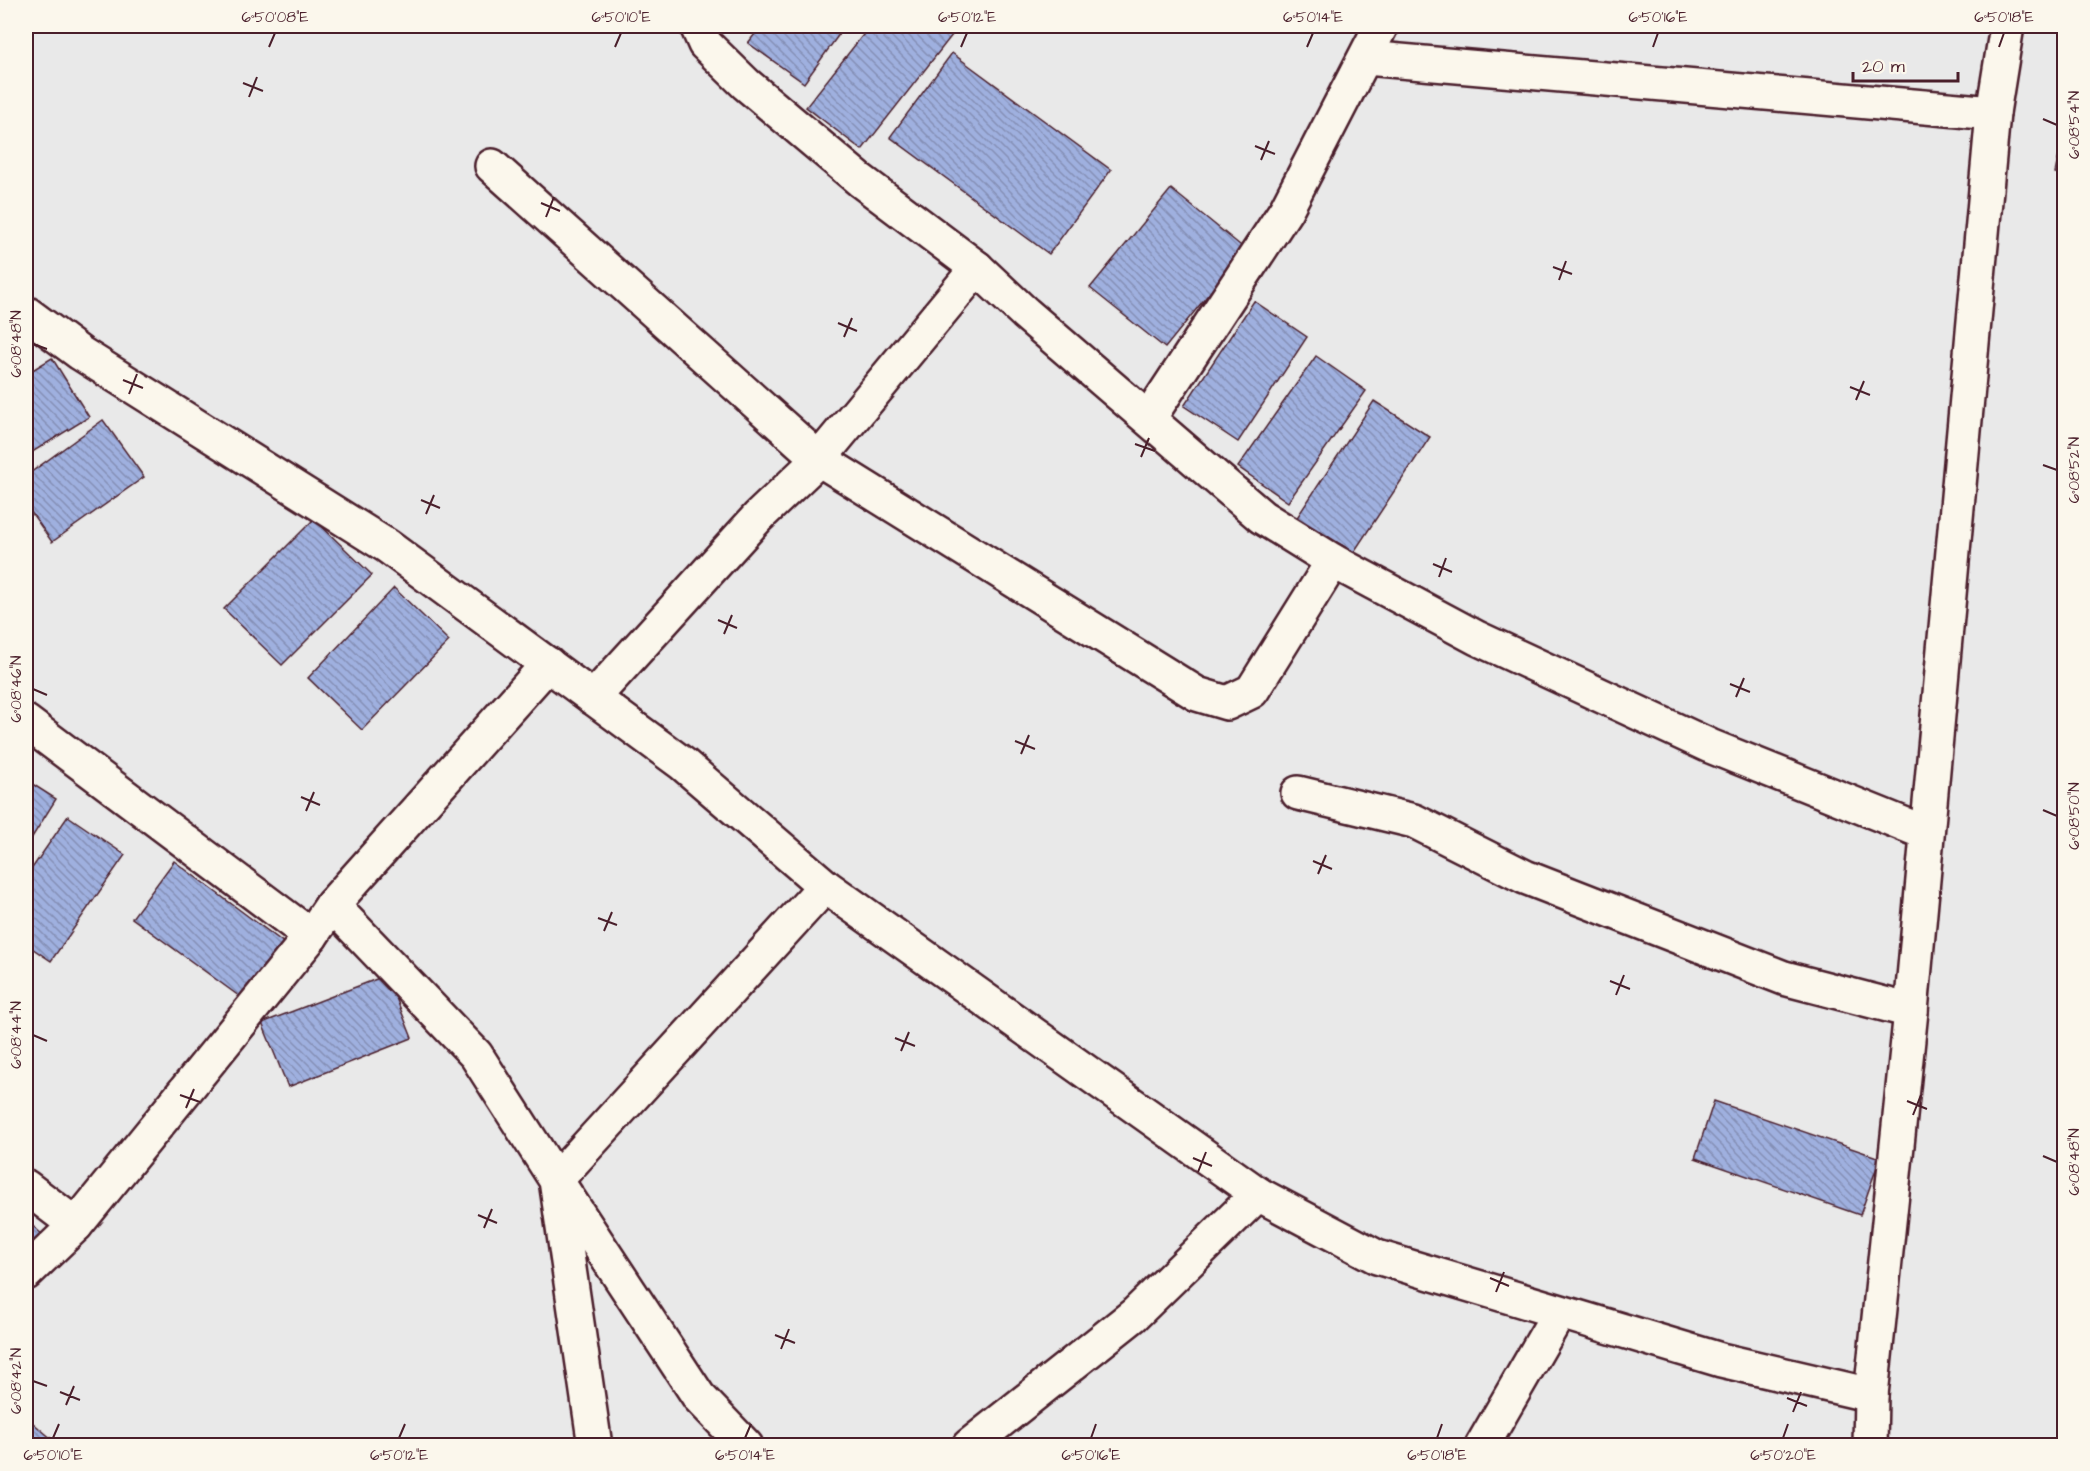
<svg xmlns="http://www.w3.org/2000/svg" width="2090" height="1471" font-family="'Architects Daughter',sans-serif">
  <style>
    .building { fill: url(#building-back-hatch); stroke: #4a1f2b; stroke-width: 1.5 }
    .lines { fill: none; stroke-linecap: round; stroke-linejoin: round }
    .minor-casing { stroke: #4a1f2b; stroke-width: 38 }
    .minor { stroke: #fbf7ec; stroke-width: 33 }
    .ticks { fill: none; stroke: #4a1f2b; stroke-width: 2 }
    .neatline { fill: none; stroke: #4a1f2b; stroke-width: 2 }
    .ticks-label { font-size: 15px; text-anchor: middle; fill: #4a1f2b }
  </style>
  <defs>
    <pattern id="building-back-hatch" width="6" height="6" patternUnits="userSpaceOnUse" patternTransform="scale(1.5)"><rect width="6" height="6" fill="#9fb0df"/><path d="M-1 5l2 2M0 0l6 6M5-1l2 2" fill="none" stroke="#848fb5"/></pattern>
  </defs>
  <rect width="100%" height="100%" fill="#e9e9e9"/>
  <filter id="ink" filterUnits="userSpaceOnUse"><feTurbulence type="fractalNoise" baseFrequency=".0167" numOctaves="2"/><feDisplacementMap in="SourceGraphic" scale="12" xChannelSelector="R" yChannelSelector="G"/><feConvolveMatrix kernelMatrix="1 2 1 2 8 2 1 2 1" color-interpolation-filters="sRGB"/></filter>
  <g filter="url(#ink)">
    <g class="building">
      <polygon points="761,26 845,26 804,83 748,43"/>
      <polygon points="870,26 949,26 956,30 862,150 806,107"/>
      <polygon points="2063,26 2064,26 2064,42 2062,42"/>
      <polygon points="952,53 1111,170 1049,254 890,137"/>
      <polygon points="2064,131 2064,175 2055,173"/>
      <polygon points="1171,189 1245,249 1165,348 1090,288"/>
      <polygon points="1254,301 1307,337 1238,442 1184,406"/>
      <polygon points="1316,356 1366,391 1288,502 1238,467"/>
      <polygon points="52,358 89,417 26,456 26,374"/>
      <polygon points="1374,401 1430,437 1352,555 1296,519"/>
      <polygon points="103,420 144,477 52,542 26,505 26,476"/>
      <polygon points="314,519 372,575 282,665 224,609"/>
      <polygon points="394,588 449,641 362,730 308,678"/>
      <polygon points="26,780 56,799 26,847"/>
      <polygon points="68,816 125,855 51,961 26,944 26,877"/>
      <polygon points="174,861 284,943 243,999 132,918"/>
      <polygon points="387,975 412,1038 288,1087 262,1023"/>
      <polygon points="1714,1101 1880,1158 1860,1215 1695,1158"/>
      <polygon points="26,1220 44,1236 26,1258"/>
      <polygon points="26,1417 60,1446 26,1446"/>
    </g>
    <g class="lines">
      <defs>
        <g id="minor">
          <polyline points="697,26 705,44 746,84 860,180 977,268 1025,313 1262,517 1333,561 1477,638 1710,746 1926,833"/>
          <polyline points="1366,58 1993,113"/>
          <polyline points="492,166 819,459 1197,694 1227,703 1252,691 1333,561"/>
          <polyline points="26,313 80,353 387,546 683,764 825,886 1258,1194 1377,1257 1721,1360 1871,1395"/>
          <polyline points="1149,418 1286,210 1381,26"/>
          <polyline points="593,698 758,517 819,459 977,268"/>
          <polyline points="26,722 311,936"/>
          <polyline points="1298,793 1414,821 1525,877 1784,978 1911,1011"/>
          <polyline points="332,905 476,1055 556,1180 595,1446"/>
          <polyline points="26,1187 76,1225"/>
          <polyline points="26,1273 76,1225 311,936 332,905 548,664"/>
          <polyline points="746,1446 699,1397 556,1180 825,886"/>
          <polyline points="969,1446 1134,1315 1258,1194"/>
          <polyline points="1482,1446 1559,1313"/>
          <polyline points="1870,1446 1871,1395 1911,1011 1993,113 2007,26"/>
        </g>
      </defs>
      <use href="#minor" class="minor-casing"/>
      <use href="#minor" class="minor"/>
    </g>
  </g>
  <path class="ticks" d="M269 47 275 33M615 47 621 33M961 47 967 33M1307 47 1313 33M1653 47 1658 33M1999 47 2004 33M243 83 263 91M249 97 257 77M2043 119 2057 125M1255 146 1275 154M1261 160 1269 141M541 203 560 211M546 217 554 197M1553 267 1572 274M1559 280 1566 261M838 323 857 331M844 337 852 318M33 344 47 349M123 380 143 388M1850 387 1870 395M129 394 137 374M1856 400 1864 381M1135 444 1155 451M1141 457 1149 438M2043 465 2057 470M421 500 440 508M426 514 434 495M1433 564 1452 572M1439 577 1446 558M718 620 737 628M724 634 732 615M1730 684 1750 692M33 689 47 695M1736 697 1744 678M1015 741 1035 749M1021 754 1029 735M301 797 320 805M2043 810 2057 816M306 811 314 792M1313 861 1332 869M1318 874 1326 855M598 918 617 925M604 931 612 912M1610 981 1630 989M1616 995 1624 975M33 1035 47 1041M895 1038 915 1046M901 1051 909 1032M180 1095 200 1102M1907 1101 1927 1109M186 1108 194 1089M1913 1115 1921 1095M2043 1156 2057 1162M1193 1158 1212 1166M1198 1172 1206 1152M478 1215 497 1223M484 1228 492 1209M1490 1278 1509 1286M1496 1292 1504 1272M775 1335 795 1343M781 1349 789 1329M33 1381 47 1386M60 1392 80 1400M1787 1398 1807 1406M66 1405 74 1386M1793 1412 1801 1392M53 1438 59 1424M399 1438 405 1424M745 1438 751 1424M1091 1438 1096 1424M1437 1438 1442 1424M1783 1438 1788 1424"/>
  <rect width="2090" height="1471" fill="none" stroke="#fbf7ec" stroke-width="66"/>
  <path d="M1853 72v9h105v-9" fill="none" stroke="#4a1f2b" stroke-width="3"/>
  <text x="1862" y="72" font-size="18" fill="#4a1f2b" stroke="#fbf7ec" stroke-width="4.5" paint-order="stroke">20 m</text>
  <rect x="33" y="33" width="2024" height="1405" class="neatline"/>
  <g class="ticks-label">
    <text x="275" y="22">6°50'08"E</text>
    <text x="621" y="22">6°50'10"E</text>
    <text x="967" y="22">6°50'12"E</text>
    <text x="1313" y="22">6°50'14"E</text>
    <text x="1658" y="22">6°50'16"E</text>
    <text x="2004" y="22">6°50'18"E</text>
    <text transform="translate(2074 125) rotate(-90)" y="5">6°08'54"N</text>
    <text transform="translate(16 344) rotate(-90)" y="5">6°08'48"N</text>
    <text transform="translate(2074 470) rotate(-90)" y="5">6°08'52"N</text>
    <text transform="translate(16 689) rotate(-90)" y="5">6°08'46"N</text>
    <text transform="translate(2074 816) rotate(-90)" y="5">6°08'50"N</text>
    <text transform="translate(16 1035) rotate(-90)" y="5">6°08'44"N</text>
    <text transform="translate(2074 1162) rotate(-90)" y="5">6°08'48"N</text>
    <text transform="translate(16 1381) rotate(-90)" y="5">6°08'42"N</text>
    <text x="53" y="1460">6°50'10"E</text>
    <text x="399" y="1460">6°50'12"E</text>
    <text x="745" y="1460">6°50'14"E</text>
    <text x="1091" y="1460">6°50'16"E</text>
    <text x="1437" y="1460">6°50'18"E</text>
    <text x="1783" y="1460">6°50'20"E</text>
  </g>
</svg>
